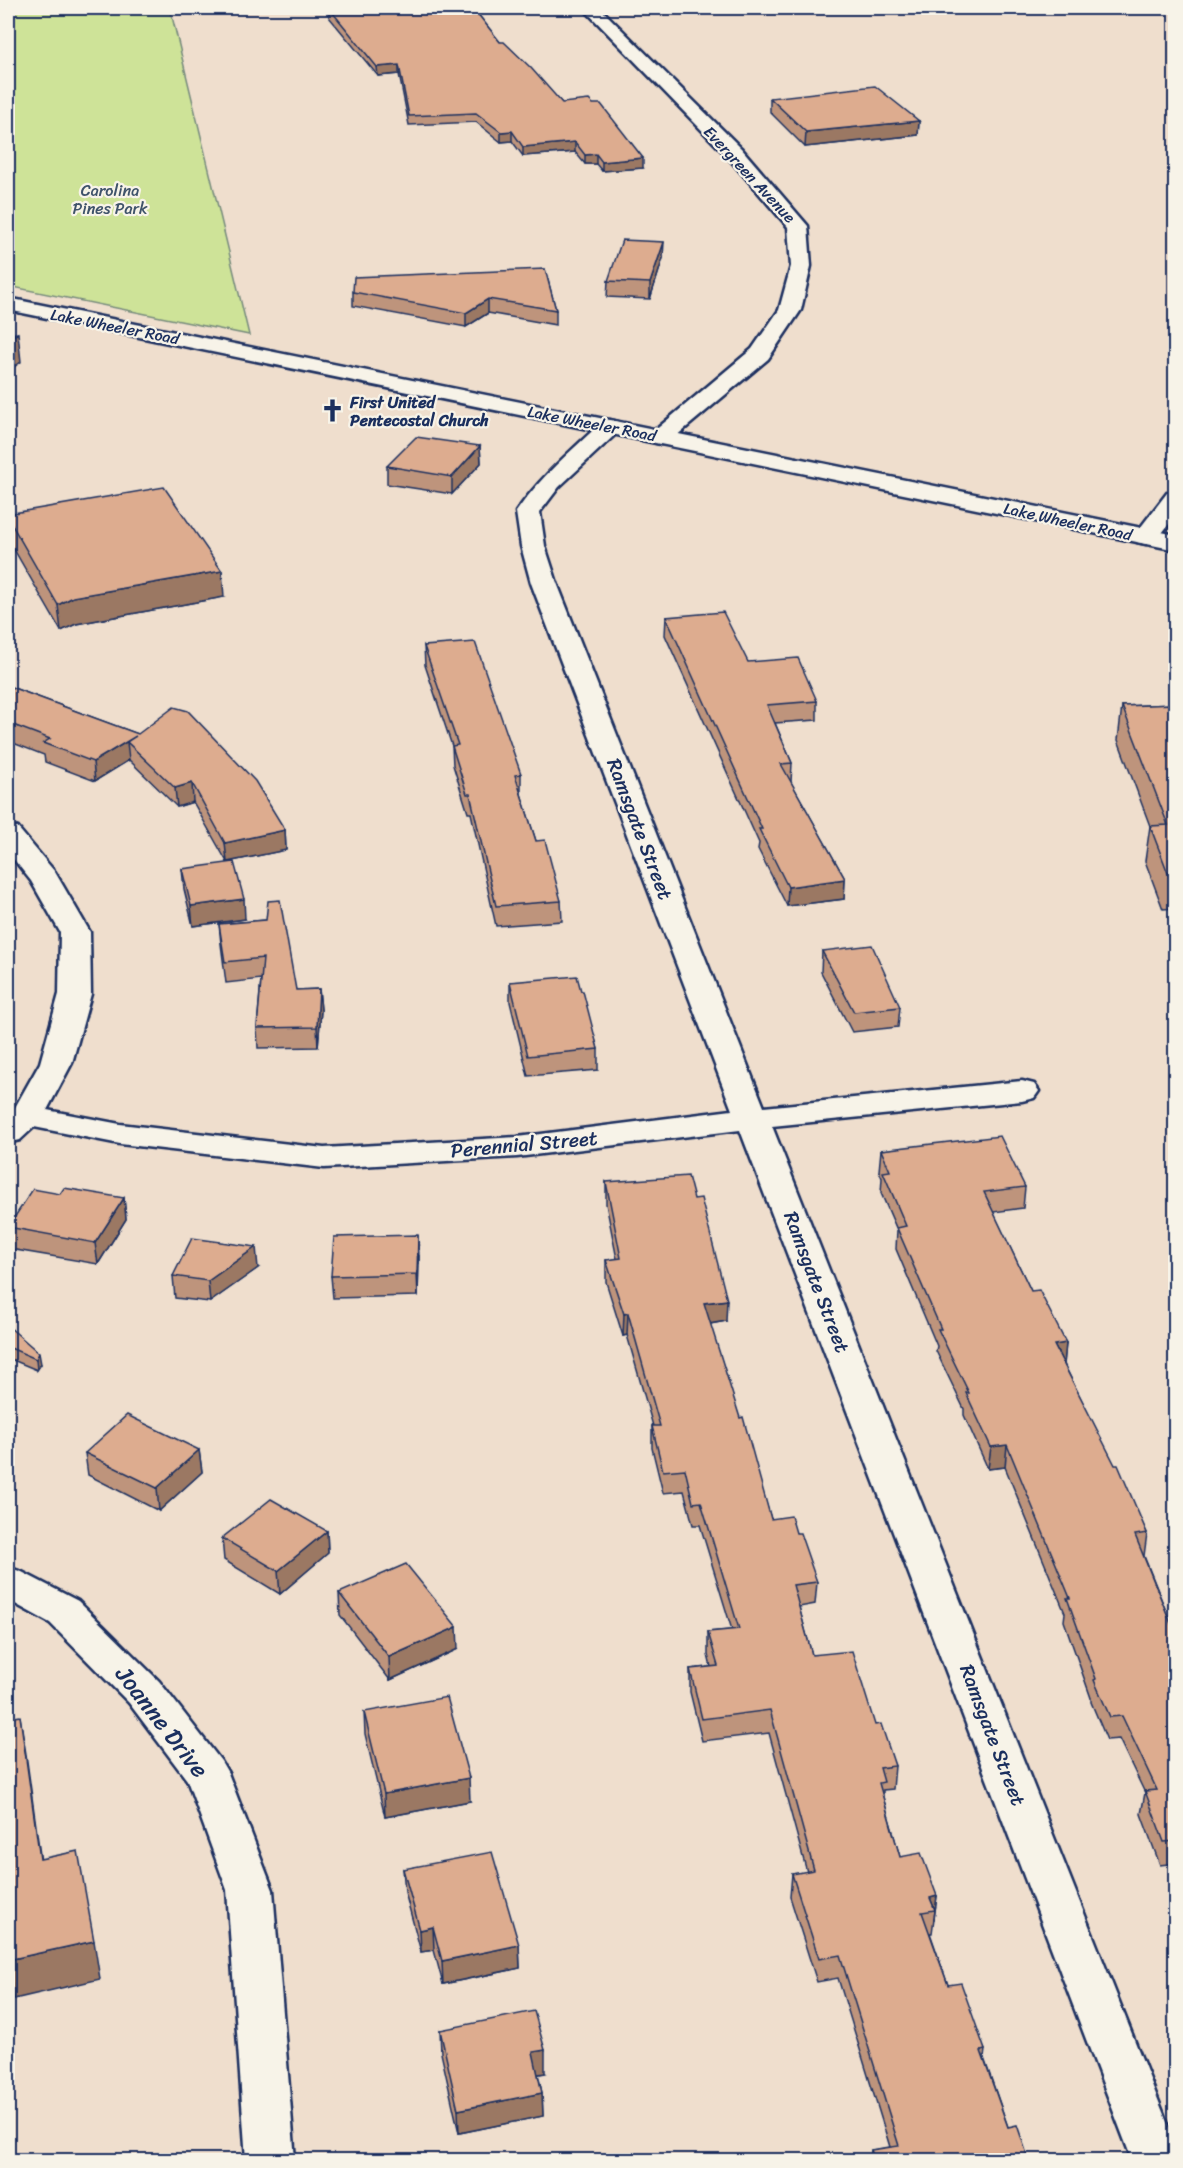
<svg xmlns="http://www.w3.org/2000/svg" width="1183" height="2168" font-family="Sriracha,sans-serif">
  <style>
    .green { fill: #cee398; stroke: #74897b; stroke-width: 1.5 }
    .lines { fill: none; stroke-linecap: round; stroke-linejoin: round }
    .minor-casing { stroke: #1b2f5e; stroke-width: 5 }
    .major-casing { stroke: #1b2f5e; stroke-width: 5 }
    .minor { fill: #f7f3e8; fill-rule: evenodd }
    .major { fill: #f7f3e8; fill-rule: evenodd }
    .wall { fill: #be947b; stroke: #1b2f5e; stroke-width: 1.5 }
    .shaded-wall { fill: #9b7864; stroke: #1b2f5e; stroke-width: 1.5 }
    .building { fill: #ddac8f; stroke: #1b2f5e; stroke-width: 1.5 }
    .labels { text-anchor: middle; stroke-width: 4.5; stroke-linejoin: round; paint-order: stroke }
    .far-street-label { font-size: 16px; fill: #1b2f5e; stroke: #f7f3e8 }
    .far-park-label { font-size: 16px; fill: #3f536a; stroke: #f7f3e8 }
    .far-poi-label { font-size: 16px; font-weight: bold; fill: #1b2f5e; stroke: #f7f3e8; text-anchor: start }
    .street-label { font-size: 20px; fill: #1b2f5e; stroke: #f7f3e8 }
    .near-street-label { font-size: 24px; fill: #1b2f5e; stroke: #f7f3e8 }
  </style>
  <rect width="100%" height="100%" fill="#efdecd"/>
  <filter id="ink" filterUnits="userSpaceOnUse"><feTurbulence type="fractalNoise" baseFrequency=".0167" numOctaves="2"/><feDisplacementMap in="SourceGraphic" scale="12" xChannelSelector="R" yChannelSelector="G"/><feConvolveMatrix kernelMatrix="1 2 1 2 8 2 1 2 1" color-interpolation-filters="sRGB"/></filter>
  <g filter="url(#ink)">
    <polygon class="green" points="8,8 170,8 249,335 8,286"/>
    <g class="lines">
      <defs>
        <g id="minor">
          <polygon points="583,8 600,8 741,148 808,226 811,266 801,310 768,359 669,442 661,444 653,442 649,437 653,432 752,349 779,310 791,266 788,227 727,156"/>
          <path d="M610 420 618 422 622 427 618 432 559 487 540 512 545 546 557 583 764 1107 1022 1081 1034 1084 1039 1091 1034 1098 1022 1101 772 1126 1176 2145V2160H1132L740 1130 517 1157 324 1168 120 1144 34 1127 20 1140 8 1143V1116L13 1111 40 1063 59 994 60 932 31 881 8 852V825L18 828 55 872 90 932 91 994 72 1063 47 1110 120 1124 324 1148 517 1137 732 1110 531 583 521 546 516 512C540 477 571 451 602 422Z"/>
          <polygon points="1176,491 1176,515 1155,542 1146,544 1137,542 1134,537 1137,532 1167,493"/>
          <polygon points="8,1567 22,1572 78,1601 159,1681 221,1761 228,1773 273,1890 295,2160 246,2160 227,1890 187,1780 129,1703 50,1623 8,1600"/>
        </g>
        <polygon id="major" points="8,298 1176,535 1176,550 8,310"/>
      </defs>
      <use href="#minor" class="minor-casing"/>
      <use href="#major" class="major-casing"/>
      <use href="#minor" class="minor"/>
      <use href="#major" class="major"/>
    </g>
    <g class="wall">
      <polygon points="327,8 473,8 500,42 562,103 643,168 602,171 596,164 585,164 575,152 523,156 512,141 501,142 476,122 409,125 399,74 378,76 329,17 329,11"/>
      <polygon points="770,98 919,121 918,135 805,147 770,112"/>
      <polygon points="663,258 650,299 607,297 608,281"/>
      <polygon points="545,269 556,310 556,325 488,313 466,327 353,306 353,292"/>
      <polygon points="480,446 481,463 452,494 387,484 387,466"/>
      <polygon points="8,514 224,597 76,624 61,631 8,539"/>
      <polygon points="666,617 817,701 817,720 775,723 792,763 791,782 845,879 844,899 787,906 758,849 759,843 665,635"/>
      <polygon points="424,646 521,774 521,794 536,841 561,901 562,921 496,926 471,813 468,813 453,765 452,746 425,665"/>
      <polygon points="8,686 138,734 285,830 286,850 227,862 193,802 177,807 129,760 95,781 45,762 44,755 8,741"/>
      <polygon points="1176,704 1176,908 1163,909 1145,861 1150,826 1118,740 1122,706"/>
      <polygon points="182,869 245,919 193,926 184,889"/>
      <polygon points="266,920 296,990 319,989 321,1010 318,1047 258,1048 257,1028 261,979 226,983 221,944 219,924"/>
      <polygon points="822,951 900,1007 898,1027 852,1032 821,972"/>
      <polygon points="510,982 581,991 598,1049 598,1070 528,1076 510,1002"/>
      <polygon points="881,1150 1025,1187 1023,1208 993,1212 1031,1291 1066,1343 1064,1364 1147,1533 1144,1556 1176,1636 1176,1863 1160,1865 1141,1814 1145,1793 1119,1739 1107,1740 1091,1702 1091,1698 1064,1621 1065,1613 1005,1467 988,1469 964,1415 964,1409 936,1351 937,1346 896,1249 897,1230 881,1193 882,1178 879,1171"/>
      <polygon points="606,1182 726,1321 710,1324 771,1519 796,1533 817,1582 815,1604 799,1607 812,1655 875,1725 895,1766 893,1789 883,1790 883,1797 900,1857 937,1896 932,1933 930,1933 948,1985 985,2050 984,2058 1008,2127 1029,2160 870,2160 871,2150 890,2147 838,1978 817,1982 790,1897 792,1874 807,1872 769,1733 702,1741 690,1692 690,1669 711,1667 708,1655 708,1632 732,1630 700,1525 693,1525 684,1491 663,1493 652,1448 652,1426 653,1426 627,1335 623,1336 606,1282 606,1260 617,1259 606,1204"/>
      <polygon points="60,1194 124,1198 126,1219 98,1264 10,1249 8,1227"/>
      <polygon points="419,1256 418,1296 333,1298 331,1276"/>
      <polygon points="258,1268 210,1302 175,1298 173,1276"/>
      <polygon points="8,1326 41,1364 37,1370 8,1358"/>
      <polygon points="199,1450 202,1472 159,1511 88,1475 85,1453"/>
      <polygon points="327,1531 328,1553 280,1594 224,1560 222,1538"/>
      <polygon points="339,1593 458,1649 390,1680 340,1615"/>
      <polygon points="364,1712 470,1801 385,1817 365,1734"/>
      <polygon points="403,1869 519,1945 520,1968 443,1984 434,1950 421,1952 405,1892"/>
      <polygon points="440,2030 545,2073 538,2074 542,2093 543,2116 459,2133 441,2053"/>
    </g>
    <g class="shaded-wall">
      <polygon points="399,65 399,74 378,76 377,67"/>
      <polygon points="919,121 918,135 805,147 806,132"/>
      <polygon points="512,131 512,141 501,142 501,132"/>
      <polygon points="575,142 575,152 523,156 523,147"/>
      <polygon points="596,154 596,164 585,164 585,155"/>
      <polygon points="643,158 643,168 602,171 602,162"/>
      <polygon points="664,242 663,258 650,299 650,283"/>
      <polygon points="488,299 488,313 466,327 466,313"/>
      <polygon points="18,333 21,362 8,371 8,339"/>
      <polygon points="480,446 481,463 452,494 452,477"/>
      <polygon points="222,571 224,597 76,624 61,631 58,605 73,597"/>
      <polygon points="136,736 127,742 129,760 95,781 93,762"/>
      <polygon points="192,783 193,802 177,807 175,788"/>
      <polygon points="285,830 286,850 227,862 225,843"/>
      <polygon points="845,879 844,899 787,906 788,887"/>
      <polygon points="244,899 245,919 193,926 191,906"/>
      <polygon points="319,989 321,1010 318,1047 317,1027"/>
      <polygon points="124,1198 126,1219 98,1264 95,1243"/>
      <polygon points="418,1235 419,1256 418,1296 417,1274"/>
      <polygon points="256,1247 258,1268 210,1302 208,1281"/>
      <polygon points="727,1300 726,1321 703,1325 704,1303"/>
      <polygon points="628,1313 627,1335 623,1336 624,1314"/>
      <polygon points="1066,1343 1064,1365 1054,1345"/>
      <polygon points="39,1353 41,1364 37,1370 36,1359"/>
      <polygon points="1007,1445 1005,1467 988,1469 991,1447"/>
      <polygon points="199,1450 202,1472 159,1511 157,1488"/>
      <polygon points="327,1531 328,1553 280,1594 278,1571"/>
      <polygon points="457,1627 458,1649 390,1680 389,1657"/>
      <polygon points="20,1716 26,1754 46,1898 40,1859"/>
      <polygon points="469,1778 470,1801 385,1817 384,1794"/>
      <polygon points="937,1896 934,1919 934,1920 935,1910 930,1898"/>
      <polygon points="433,1927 434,1950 421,1952 420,1930"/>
      <polygon points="94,1941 100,1979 14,1999 8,1960"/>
      <polygon points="519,1945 520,1968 443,1984 442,1961"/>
      <polygon points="545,2050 545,2073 533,2075 533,2052"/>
      <polygon points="542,2093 543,2116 459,2133 458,2110"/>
    </g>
    <g class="building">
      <polygon points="329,8 473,8 500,42 504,42 531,68 562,103 589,100 593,104 601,104 643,158 602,162 596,154 585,155 575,142 523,147 512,131 501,132 476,113 409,116 399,65 377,67"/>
      <polygon points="875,86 919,121 806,132 770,98"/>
      <polygon points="622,240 664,242 650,283 608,281"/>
      <polygon points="545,269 556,310 488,299 466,313 353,292 354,277"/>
      <polygon points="18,333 8,339 8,334"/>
      <polygon points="416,437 480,446 452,477 387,466"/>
      <polygon points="164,487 222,571 73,597 58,605 8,518 8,514"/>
      <polygon points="723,612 748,662 798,658 817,701 767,705 792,763 781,764 845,879 788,887 759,829 762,829 666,617"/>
      <polygon points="475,642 521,774 515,775 536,841 545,840 561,901 496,906 470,794 467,794 452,746 458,745 424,646"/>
      <polygon points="8,686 138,734 174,707 188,711 255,781 285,830 225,843 192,783 175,788 127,742 136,736 93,762 43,743 50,739 8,723"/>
      <polygon points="1176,704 1176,873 1168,873 1150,826 1168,825 1122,706"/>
      <polygon points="234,862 244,899 191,906 182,869"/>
      <polygon points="280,900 296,990 319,989 317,1027 257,1028 263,958 225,962 219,924 266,920 268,901"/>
      <polygon points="872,945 900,1007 854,1012 822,951"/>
      <polygon points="577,976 581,991 583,991 598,1049 528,1056 510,982"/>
      <polygon points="1000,1136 1025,1187 984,1192 1031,1291 1039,1290 1066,1343 1054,1345 1115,1465 1118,1465 1147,1533 1135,1535 1176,1636 1176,1841 1164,1842 1145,1791 1157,1790 1122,1716 1110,1717 1094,1680 1096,1679 1067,1598 1070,1598 1007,1445 991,1447 966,1393 969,1393 938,1329 941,1329 897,1228 906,1226 883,1172 890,1171 881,1150"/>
      <polygon points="688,1176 694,1199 701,1198 727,1300 704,1303 740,1418 743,1417 771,1519 791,1516 796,1533 800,1533 817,1582 793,1585 812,1655 852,1651 875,1725 881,1724 895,1766 880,1768 884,1782 879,1783 900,1857 921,1853 937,1896 930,1898 935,1910 922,1912 948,1985 961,1983 985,2050 981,2051 1008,2127 1017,2125 1029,2160 875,2160 871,2150 899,2146 840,1955 819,1959 792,1874 814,1870 770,1710 702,1719 690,1669 718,1666 708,1632 739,1629 701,1502 693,1503 685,1469 663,1471 652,1426 660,1426 628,1313 624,1314 606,1260 621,1258 606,1182"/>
      <polygon points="64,1188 124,1198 95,1243 8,1227 33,1189 60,1194"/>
      <polygon points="418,1235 417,1274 331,1276 334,1237"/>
      <polygon points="192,1238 256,1247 208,1281 173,1276"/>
      <polygon points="8,1326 39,1353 36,1359 8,1347"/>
      <polygon points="127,1415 199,1450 157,1488 85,1453"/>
      <polygon points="271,1499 327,1531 278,1571 222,1538"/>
      <polygon points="406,1564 457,1627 389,1657 339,1593"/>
      <polygon points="447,1697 469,1778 384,1794 364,1712"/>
      <polygon points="20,1716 40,1859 78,1851 94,1941 8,1960 8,1718"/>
      <polygon points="492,1852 519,1945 442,1961 433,1927 420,1930 403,1869"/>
      <polygon points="534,2011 545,2050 533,2052 542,2093 458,2110 440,2030"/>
    </g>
  </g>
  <defs>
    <symbol id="church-bare" viewBox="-9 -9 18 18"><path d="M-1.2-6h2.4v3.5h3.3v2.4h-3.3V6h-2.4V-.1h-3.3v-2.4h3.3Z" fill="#1b2f5e" stroke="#f7f3e8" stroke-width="2.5" paint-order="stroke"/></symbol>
  </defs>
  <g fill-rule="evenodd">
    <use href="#church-bare" x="316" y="394" width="33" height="33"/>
  </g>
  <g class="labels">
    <g class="far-street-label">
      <text transform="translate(750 174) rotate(47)" y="6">Evergreen Avenue</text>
      <text transform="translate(115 326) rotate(11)" y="6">Lake Wheeler Road</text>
      <text transform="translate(592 423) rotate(11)" y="6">Lake Wheeler Road</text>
      <text transform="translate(1068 521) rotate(12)" y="6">Lake Wheeler Road</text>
    </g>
    <g class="far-park-label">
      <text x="110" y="196">Carolina<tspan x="110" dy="18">Pines Park</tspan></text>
    </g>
    <g class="far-poi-label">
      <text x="350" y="408">First United<tspan x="350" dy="18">Pentecostal Church</tspan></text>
    </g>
    <g class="street-label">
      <text transform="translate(640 829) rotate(69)" y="7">Ramsgate Street</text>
      <text transform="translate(524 1144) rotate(-5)" y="7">Perennial Street</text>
      <text transform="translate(817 1282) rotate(69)" y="7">Ramsgate Street</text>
      <text transform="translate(993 1735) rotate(69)" y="7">Ramsgate Street</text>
    </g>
    <g class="near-street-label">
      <text transform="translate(162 1722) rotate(52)" y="8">Joanne Drive</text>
    </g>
  </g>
  <rect width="1183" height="2168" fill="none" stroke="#f7f3e8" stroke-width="30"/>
  <rect x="15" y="15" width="1153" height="2138" fill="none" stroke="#1b2f5e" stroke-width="2" filter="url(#ink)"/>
</svg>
